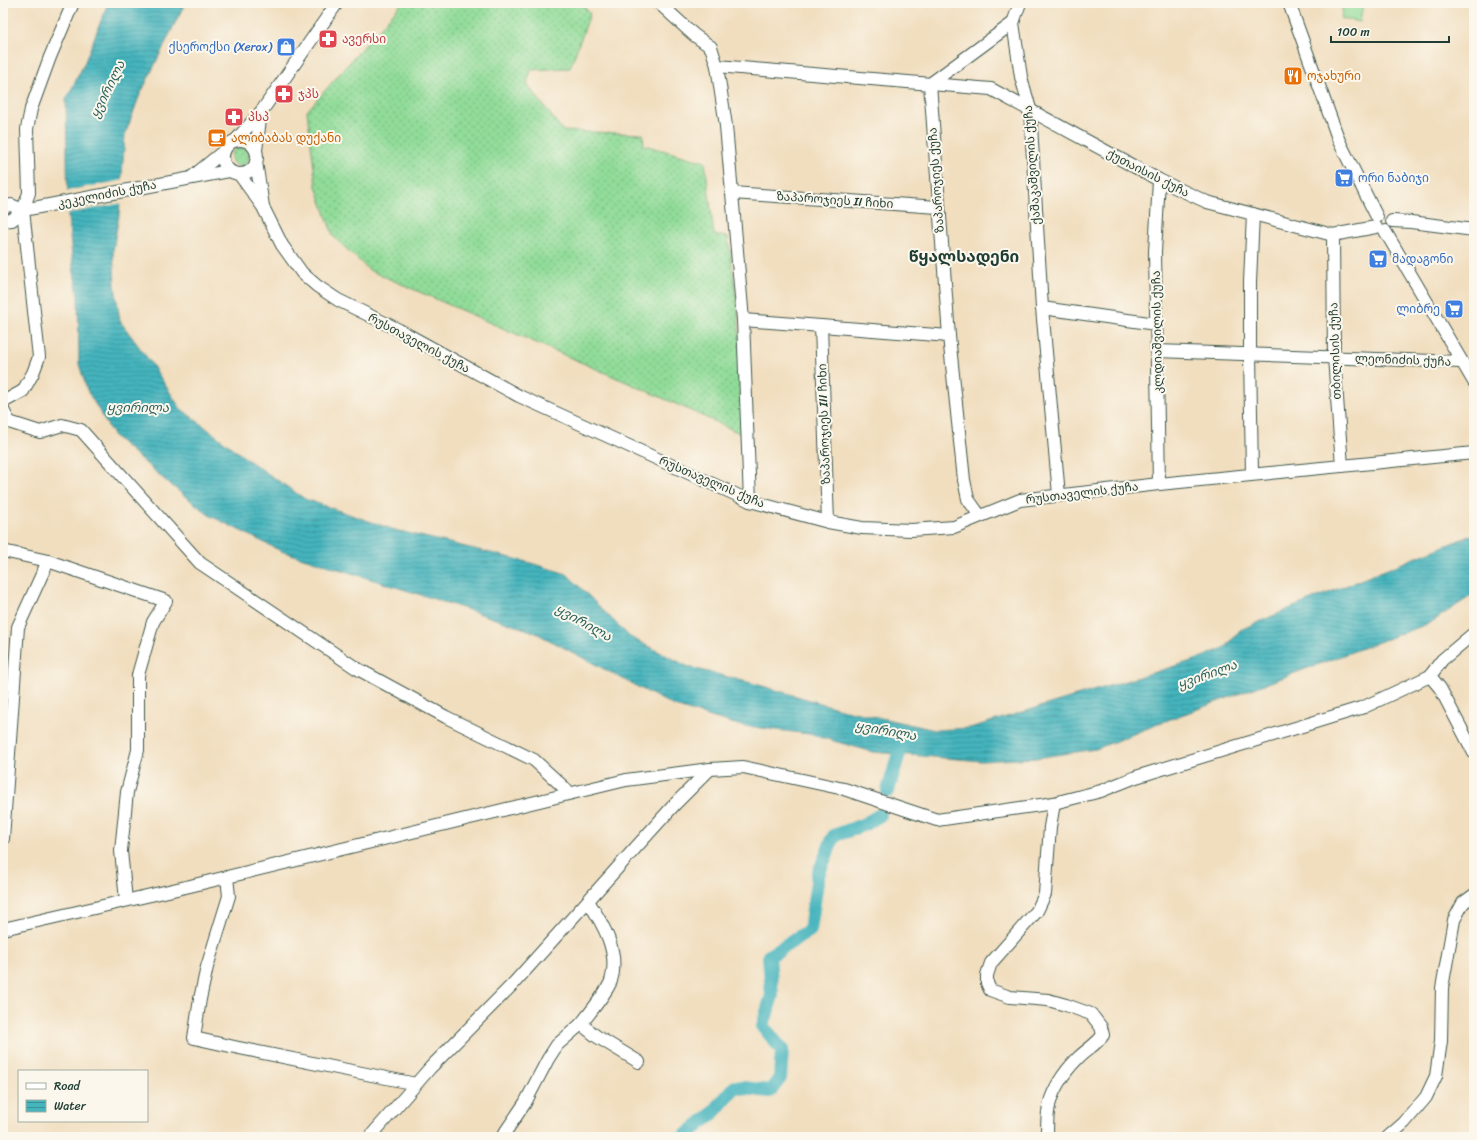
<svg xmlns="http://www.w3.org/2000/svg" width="1477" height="1140" font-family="Sriracha,'Noto Sans Georgian',sans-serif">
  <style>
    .grass { fill: url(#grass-dots); stroke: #588c66 }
    .pitch { fill: #91dc99; stroke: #588c66 }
    .water { fill: url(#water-rules); stroke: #327878 }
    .pier { fill: #f1debf }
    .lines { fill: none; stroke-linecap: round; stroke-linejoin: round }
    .river { stroke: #45b4bd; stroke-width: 14 }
    .minor-casing { stroke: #3e5549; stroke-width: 14 }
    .minor { stroke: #fff; stroke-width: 12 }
    .labels { text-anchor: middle; stroke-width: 4; stroke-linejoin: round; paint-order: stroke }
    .health-label { font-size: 12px; fill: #be3a42; stroke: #fbf7ec; text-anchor: start }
    .shop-label { font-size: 12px; fill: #366cbe; stroke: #fbf7ec; text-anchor: end }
    .food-label { font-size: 12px; fill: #c56008; stroke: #fbf7ec; text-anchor: start }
    .street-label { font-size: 12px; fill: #1f3d34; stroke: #fbf7ec }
    .water-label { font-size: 13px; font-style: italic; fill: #2a615d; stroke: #fbf7ec }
    .district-label { font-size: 16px; font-weight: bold; fill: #1f3d34; stroke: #fbf7ec }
  </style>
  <defs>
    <pattern id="grass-dots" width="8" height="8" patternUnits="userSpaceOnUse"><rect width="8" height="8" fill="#91dc99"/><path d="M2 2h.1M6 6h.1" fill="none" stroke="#76b47e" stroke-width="1.8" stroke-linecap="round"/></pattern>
    <pattern id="water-rules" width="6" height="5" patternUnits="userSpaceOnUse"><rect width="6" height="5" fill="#45b4bd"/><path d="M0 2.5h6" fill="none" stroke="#39949a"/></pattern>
  </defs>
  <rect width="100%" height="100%" fill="#fbf7ec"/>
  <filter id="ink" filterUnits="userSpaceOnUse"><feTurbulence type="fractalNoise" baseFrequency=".025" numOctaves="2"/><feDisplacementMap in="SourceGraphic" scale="8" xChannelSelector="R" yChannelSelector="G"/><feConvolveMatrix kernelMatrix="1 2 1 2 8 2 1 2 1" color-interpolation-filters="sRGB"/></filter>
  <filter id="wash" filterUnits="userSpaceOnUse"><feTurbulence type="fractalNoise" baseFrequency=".012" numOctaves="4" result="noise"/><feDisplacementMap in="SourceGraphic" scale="16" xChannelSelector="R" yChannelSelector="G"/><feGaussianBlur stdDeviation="0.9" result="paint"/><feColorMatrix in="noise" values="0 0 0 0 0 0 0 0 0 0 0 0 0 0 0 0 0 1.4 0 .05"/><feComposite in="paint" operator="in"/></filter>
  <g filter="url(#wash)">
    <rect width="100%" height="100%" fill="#f1debf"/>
    <g class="grass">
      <polygon points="402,3 581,3 590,14 570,68 531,70 527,84 563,131 643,134 644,145 705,162 714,235 728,237 738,309 744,435 656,395 369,270 333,236 316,186 307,111"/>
      <circle cx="240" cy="157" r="9"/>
    </g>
    <polygon class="pitch" points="1343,3 1363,3 1360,22 1341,19"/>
    <polygon class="water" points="108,3 185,3 139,97 125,135 119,215 113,250 115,286 120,321 151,363 180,408 248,460 305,499 395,530 524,561 567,574 630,637 689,667 759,685 841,709 935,730 970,728 1195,660 1226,647 1240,630 1291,608 1474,534 1474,594 1430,623 1168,720 1096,749 1035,758 982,761 873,752 809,734 738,725 674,706 534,632 466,609 281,551 209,515 166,481 113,435 87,390 79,364 78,295 73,266 68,217 66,100 84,64"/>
    <polygon class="pier" points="124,180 122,203 66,214 65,191"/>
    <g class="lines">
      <g class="river">
        <polyline points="888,791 904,736"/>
        <polyline points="684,1137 712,1114 735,1087 770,1091 780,1078 782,1050 763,1026 772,995 769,956 810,930 818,875 834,836 865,824 880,815"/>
      </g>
    </g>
  </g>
  <g filter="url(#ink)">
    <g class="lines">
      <defs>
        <g id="minor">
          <polyline points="659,3 694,35 711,47 717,66 726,126 732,193 743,320 750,501"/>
          <polyline points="1289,3 1339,141 1377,217"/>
          <polyline points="1013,23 1021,77 1030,109 1042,308 1059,495"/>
          <polyline points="717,66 991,89 1159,180 1207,202 1333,235 1376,227"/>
          <circle cx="240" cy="157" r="17"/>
          <polyline points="236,140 261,112 337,3"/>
          <polyline points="256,150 261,112"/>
          <polyline points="256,162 263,206"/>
          <polyline points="239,174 263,207 282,245 302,273 317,286 338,300 399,330 519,396 750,501 828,522 862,528 911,530 954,527 1020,500 1159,484 1474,453"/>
          <polyline points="192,177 224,151"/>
          <polyline points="732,193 938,207"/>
          <polyline points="3,207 11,205 23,210"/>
          <polyline points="3,221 12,220 23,210 229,171"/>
          <polyline points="1392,221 1411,222 1474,230"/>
          <polyline points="1385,231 1474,382"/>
          <polyline points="1333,235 1334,357 1342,466"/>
          <polyline points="1042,308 1156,324"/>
          <polyline points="743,320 949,336"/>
          <polyline points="821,326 828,522"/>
          <polyline points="1157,351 1461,362"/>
          <polyline points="3,402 23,391 33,373 39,357 23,210 29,193 27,129 31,109 50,57 73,3"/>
          <polyline points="3,410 9,422 40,432 62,425 81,430 200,563 356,668 446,717 534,760 570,793"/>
          <polyline points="1252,474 1250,354 1250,282 1253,214"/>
          <polyline points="1159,484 1155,252 1159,180"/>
          <polyline points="980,516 968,499 964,480 949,336 930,84 1013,23 1020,3"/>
          <polyline points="3,551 48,561 166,601 153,622 138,675 138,750 127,792 121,851 126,900"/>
          <polyline points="1430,676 1440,688 1474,753"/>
          <polyline points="3,839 18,627 48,561"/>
          <polyline points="227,877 229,896 207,967 200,999 194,1038 239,1048 416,1084"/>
          <path d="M588 901C603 924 620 952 611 981 607 992 589 1014 581 1024L596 1036 639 1062"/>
          <polyline points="3,929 190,886 626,780 710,769 743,767 844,789 937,820 1054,803 1101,791 1136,777 1364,707 1430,676 1442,660 1474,633"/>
          <polyline points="370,1137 430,1068 513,984 675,804 710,769"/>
          <polyline points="502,1137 525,1103 548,1059 557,1045 581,1024"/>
          <path d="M1047 1137C1047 1129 1047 1120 1048 1112 1050 1092 1064 1072 1078 1058 1086 1050 1097 1044 1103 1035L1101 1027 1091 1014 1066 1005 1048 1000 1010 997 990 990 987 983V975L991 963 1037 911 1045 894 1050 827 1054 803"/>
          <polyline points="1388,1137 1404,1123 1426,1097 1436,1076 1441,1041 1442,988 1454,920 1463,903 1474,895"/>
        </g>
      </defs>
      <use href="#minor" class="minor-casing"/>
      <use href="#minor" class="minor"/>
    </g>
  </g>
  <defs>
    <symbol id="pharmacy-square" viewBox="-11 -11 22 22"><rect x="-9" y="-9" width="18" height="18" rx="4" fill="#e0444e" stroke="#fbf7ec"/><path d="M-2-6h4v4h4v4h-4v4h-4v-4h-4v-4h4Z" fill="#fff"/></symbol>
    <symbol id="shop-square" viewBox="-11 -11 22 22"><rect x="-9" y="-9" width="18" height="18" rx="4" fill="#3f7fe0" stroke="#fbf7ec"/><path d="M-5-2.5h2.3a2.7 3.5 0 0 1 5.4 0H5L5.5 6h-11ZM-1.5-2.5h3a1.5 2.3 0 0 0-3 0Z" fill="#fff"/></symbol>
    <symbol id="restaurant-square" viewBox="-11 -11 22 22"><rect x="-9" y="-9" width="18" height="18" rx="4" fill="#e8710a" stroke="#fbf7ec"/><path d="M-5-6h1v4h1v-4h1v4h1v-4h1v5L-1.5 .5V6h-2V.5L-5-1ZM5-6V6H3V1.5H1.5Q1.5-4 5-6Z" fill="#fff"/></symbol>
    <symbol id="cafe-square" viewBox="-11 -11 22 22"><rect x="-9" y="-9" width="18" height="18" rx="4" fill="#e8710a" stroke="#fbf7ec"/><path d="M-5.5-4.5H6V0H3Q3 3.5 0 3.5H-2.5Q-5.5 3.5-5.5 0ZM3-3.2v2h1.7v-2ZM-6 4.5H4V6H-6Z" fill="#fff"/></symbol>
    <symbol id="supermarket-square" viewBox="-11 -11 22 22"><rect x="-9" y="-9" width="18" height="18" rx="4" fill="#3f7fe0" stroke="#fbf7ec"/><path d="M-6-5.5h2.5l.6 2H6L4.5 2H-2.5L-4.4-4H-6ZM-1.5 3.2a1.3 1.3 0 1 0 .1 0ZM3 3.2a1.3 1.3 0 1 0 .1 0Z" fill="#fff"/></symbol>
  </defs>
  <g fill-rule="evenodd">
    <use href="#pharmacy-square" x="317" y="28" width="22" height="22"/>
    <use href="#shop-square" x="275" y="36" width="22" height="22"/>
    <use href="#restaurant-square" x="1282" y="65" width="22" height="22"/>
    <use href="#pharmacy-square" x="273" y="83" width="22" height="22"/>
    <use href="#pharmacy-square" x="223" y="106" width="22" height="22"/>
    <use href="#cafe-square" x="206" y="127" width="22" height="22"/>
    <use href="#supermarket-square" x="1333" y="167" width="22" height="22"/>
    <use href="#supermarket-square" x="1367" y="248" width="22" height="22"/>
    <use href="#supermarket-square" x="1443" y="298" width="22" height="22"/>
  </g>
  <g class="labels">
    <g class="health-label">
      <text x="342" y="43">ავერსი</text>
      <text x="298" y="98">ჯპს</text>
      <text x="248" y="121">პსპ</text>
    </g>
    <g class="shop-label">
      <text x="272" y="51">ქსეროქსი (Xerox)</text>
      <text x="1358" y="182" text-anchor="start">ორი ნაბიჯი</text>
      <text x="1392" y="263" text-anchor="start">მადაგონი</text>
      <text x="1440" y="313">ლიბრე</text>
    </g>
    <g class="food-label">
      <text x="1307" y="80">ოჯახური</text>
      <text x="231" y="142">ალიბაბას დუქანი</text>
    </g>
    <g class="street-label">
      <text transform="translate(1032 165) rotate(-94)" y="4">ქაშაკაშვილის ქუჩა</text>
      <text transform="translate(1148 173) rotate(27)" y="4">ქუთაისის ქუჩა</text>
      <text transform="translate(936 180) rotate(-94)" y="4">ზაპაროჯიეს ქუჩა</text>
      <text transform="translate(107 194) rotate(-11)" y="4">კეკელიძის ქუჩა</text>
      <text transform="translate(835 200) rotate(4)" y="4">ზაპაროჯიეს II ჩიხი</text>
      <text transform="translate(1157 332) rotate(-91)" y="4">კლდიაშვილის ქუჩა</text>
      <text transform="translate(419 343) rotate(28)" y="4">რუსთაველის ქუჩა</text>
      <text transform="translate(1335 351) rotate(-92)" y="4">თბილისის ქუჩა</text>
      <text transform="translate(1403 360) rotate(2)" y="4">ლეონიძის ქუჩა</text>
      <text transform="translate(824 424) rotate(-92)" y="4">ზაპაროჯიეს III ჩიხი</text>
      <text transform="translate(712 482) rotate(23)" y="4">რუსთაველის ქუჩა</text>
      <text transform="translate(1082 493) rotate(-7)" y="4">რუსთაველის ქუჩა</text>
    </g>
    <g class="water-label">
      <text transform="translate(107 89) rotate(-64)" y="5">ყვირილა</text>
      <text x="138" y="412">ყვირილა</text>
      <text transform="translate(584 622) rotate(29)" y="5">ყვირილა</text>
      <text transform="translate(1207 674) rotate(-20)" y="5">ყვირილა</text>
      <text transform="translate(886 730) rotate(10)" y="5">ყვირილა</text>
    </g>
    <g class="district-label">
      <text x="964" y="262">წყალსადენი</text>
    </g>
  </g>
  <rect width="1477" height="1140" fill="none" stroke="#fbf7ec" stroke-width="16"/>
  <rect x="18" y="1070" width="130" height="52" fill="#fbf7ec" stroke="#a3ada2"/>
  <rect x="26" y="1083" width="20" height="6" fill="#ffffff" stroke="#a3ada2"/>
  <text x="54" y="1090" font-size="12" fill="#1f3d34">Road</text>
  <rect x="26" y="1100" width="20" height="12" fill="url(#water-rules)" stroke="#a3ada2"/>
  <text x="54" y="1110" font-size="12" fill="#1f3d34">Water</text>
  <path d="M1331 36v6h118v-6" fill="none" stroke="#1f3d34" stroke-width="2"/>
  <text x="1337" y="36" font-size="12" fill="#1f3d34" stroke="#fbf7ec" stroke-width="3" paint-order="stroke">100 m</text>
</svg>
